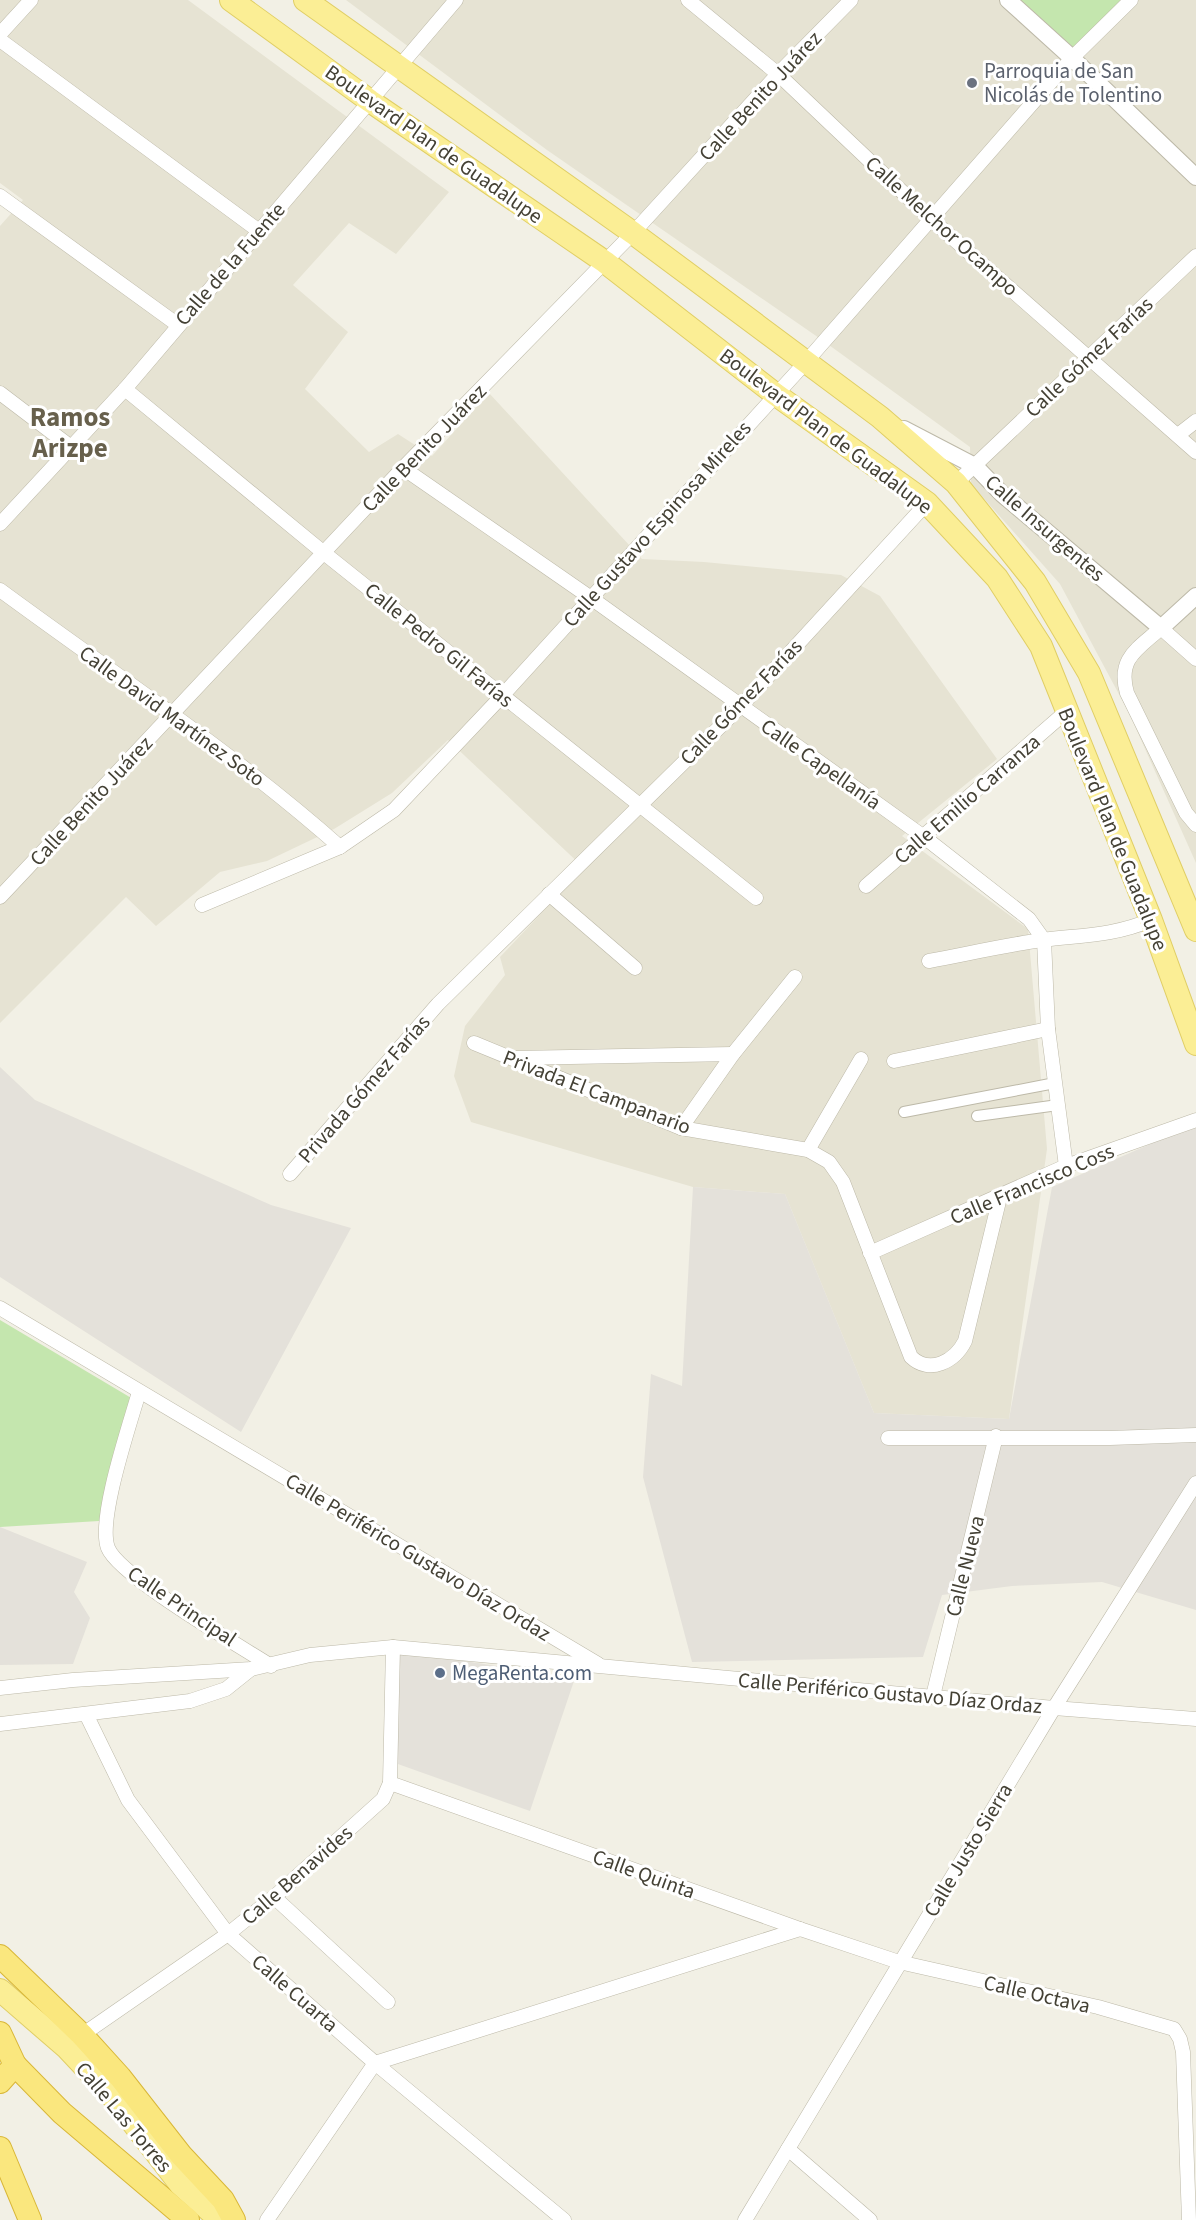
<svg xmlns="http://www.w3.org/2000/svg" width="1196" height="2220" font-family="'Source Sans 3',sans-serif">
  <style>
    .residential { fill: #e6e3d3 }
    .industrial { fill: #e4e1da }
    .green { fill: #c4e6ae }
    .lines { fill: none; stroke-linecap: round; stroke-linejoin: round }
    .pedestrian-casing { stroke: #bdb9a8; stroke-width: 12 }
    .minor-casing { stroke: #bdb9a8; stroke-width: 15 }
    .tertiary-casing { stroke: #bdb9a8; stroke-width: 18 }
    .primary-casing { stroke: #e0ce65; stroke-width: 24 }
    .trunk-casing { stroke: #d9b738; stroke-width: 24 }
    .pedestrian { stroke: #fff; stroke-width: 10 }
    .minor { stroke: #fff; stroke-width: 14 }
    .tertiary { stroke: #fff; stroke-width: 16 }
    .primary { stroke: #fbee95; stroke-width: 22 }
    .trunk { stroke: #fae77e; stroke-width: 22 }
    .worship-dot { fill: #6b7280; stroke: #fff; stroke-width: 2 }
    .service-dot { fill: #5c6f8a; stroke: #fff; stroke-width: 2 }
    .labels { text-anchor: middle; stroke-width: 6; stroke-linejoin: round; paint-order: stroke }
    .worship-label { font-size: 21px; fill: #5b616d; stroke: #fff; text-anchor: start }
    .street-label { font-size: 21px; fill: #444135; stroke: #fff }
    .service-label { font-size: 21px; fill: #4e5e75; stroke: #fff; text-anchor: start }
    .district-label { font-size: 27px; font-weight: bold; fill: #67604c; stroke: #fff }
  </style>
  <rect width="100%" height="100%" fill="#f2f0e5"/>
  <g class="residential">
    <polygon points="0,0 188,0 449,192 396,254 349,223 293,285 348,332 305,389 369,452 398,434 432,456 489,393 642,559 704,562 841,575 880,596 997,759 902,836 1028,929 1047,1149 1009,1419 874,1413 785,1194 693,1187 471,1122 454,1076 465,1026 505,975 500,957 584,868 448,740 392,793 334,829 267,861 220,872 156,926 126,897 0,1023 0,226 23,200 0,183"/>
    <polygon points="346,0 1196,0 1196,863 1129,713 1060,584 971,484 970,447 822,340 547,150"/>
  </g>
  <g class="industrial">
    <polygon points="0,1067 35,1100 271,1205 351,1228 241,1432 0,1277"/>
    <polygon points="1196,1124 1196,1610 1102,1582 1012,1586 942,1595 923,1657 692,1662 643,1477 651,1374 682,1386 693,1187 785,1194 874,1413 1009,1419 1052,1187"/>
    <polygon points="0,1527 87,1562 74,1592 90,1618 73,1664 0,1665"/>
    <polygon points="399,1651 575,1678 530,1811 395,1763"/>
  </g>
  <g class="green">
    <polygon points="1010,0 1128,0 1072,56"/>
    <polygon points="0,1320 138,1402 99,1521 0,1527"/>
  </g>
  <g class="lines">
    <defs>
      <g id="pedestrian">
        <polyline points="904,1112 1055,1083"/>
        <polyline points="977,1116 1058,1105"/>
      </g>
      <g id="minor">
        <polyline points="688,0 778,74 932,220 1196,452"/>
        <polyline points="0,34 31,0"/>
        <polyline points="0,40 259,231"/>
        <polyline points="0,196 178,325"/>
        <polyline points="125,389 324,553 756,898"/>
        <polyline points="0,393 71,447"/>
        <polyline points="1178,435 1196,421"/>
        <polyline points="403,468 591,598 924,837 1029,919 1044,940 1048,1029 1066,1166"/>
        <polyline points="956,483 1196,256"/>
        <polyline points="0,524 125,389 456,0"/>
        <path d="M0 590C114 674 234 753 340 847"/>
        <path d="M1196 659 1161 628C1138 649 1117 658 1127 693L1186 813 1196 825"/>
        <polyline points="866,886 1067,711"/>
        <polyline points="549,894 635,968"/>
        <polyline points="0,897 403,468 633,233 778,74 851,0"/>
        <polyline points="202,905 340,847 394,810 502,696 805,363 1072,58 1131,0"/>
        <path d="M929 961C967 954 1005 945 1043 940 1082 935 1113 936 1151 920"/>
        <path d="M474 1043 681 1128 808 1150 829 1162 843 1182 911 1357C930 1375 955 1361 965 1341L1000 1197"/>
        <polyline points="516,1058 733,1054"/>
        <polyline points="894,1061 1048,1029"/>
        <polyline points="681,1128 733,1054 795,977"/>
        <polyline points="808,1150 861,1059"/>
        <polyline points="290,1174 438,1004 740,707 927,503"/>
        <polyline points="870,1253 1066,1166 1196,1120"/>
        <polyline points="0,1308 598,1664"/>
        <path d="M139 1392C130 1424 97 1520 108 1548 119 1576 240 1646 271 1666"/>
        <polyline points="888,1438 1110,1438 1196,1435"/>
        <polyline points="0,1688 73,1680 251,1669 310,1655 393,1647 1054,1708 1196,1719"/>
        <polyline points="933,1696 996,1436"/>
        <polyline points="86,1714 128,1800 228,1934 375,2063 564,2220"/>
        <polyline points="0,1724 190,1701 226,1689 251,1669"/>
        <polyline points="390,1783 800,1929 899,1962 1098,2007 1174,2029 1180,2039 1183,2052 1189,2220"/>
        <polyline points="274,1897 388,2002"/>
        <polyline points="82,2035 228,1934 274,1897 383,1799 390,1783 393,1647"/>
        <polyline points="788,2149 870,2220"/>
        <polyline points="267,2220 375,2063 800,1929"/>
        <polyline points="745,2220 1054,1708 1196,1483"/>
      </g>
      <g id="tertiary">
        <polyline points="1008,0 1072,58 1196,177"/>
        <polyline points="904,429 975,466 1002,494 1161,628 1196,596"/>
      </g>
      <g id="primary">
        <polyline points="231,0 370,101 605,262 775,394 927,503 997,578 1041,646 1151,920 1196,1044"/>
        <polyline points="305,0 633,233 880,417 956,483 1035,582 1089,673 1196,930"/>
        <polyline points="0,1990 67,2048 113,2097 180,2184 220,2220"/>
      </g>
      <g id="trunk">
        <polyline points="0,1956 82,2035 120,2077 181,2155 223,2200 234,2220"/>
        <polyline points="0,2033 15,2065"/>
        <polyline points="0,2082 15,2065 62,2113 188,2220"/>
        <polyline points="0,2148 30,2220"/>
      </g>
    </defs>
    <use href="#pedestrian" class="pedestrian-casing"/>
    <use href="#minor" class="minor-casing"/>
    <use href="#tertiary" class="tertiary-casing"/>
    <use href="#primary" class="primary-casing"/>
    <use href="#trunk" class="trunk-casing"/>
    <use href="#pedestrian" class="pedestrian"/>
    <use href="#minor" class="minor"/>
    <use href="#tertiary" class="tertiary"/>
    <use href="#primary" class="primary"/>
    <use href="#trunk" class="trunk"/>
  </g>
  <circle class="worship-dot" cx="972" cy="83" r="6"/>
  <circle class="service-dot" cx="440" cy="1673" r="6"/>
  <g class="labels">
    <g class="worship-label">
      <text x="984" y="78">Parroquia de San<tspan x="984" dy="24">Nicolás de Tolentino</tspan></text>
    </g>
    <g class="street-label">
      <text transform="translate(760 96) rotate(-47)" y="7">Calle Benito Juárez</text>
      <text transform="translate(434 144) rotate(35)" y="7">Boulevard Plan de Guadalupe</text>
      <text transform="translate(942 226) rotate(42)" y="7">Calle Melchor Ocampo</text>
      <text transform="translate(230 264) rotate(-49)" y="7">Calle de la Fuente</text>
      <text transform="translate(1089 357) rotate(-43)" y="7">Calle Gómez Farías</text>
      <text transform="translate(826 431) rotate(37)" y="7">Boulevard Plan de Guadalupe</text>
      <text transform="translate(424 448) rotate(-46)" y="7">Calle Benito Juárez</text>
      <text transform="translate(657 524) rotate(-48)" y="7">Calle Gustavo Espinosa Mireles</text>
      <text transform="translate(1045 528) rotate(41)" y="7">Calle Insurgentes</text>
      <text transform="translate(439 645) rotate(39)" y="7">Calle Pedro Gil Farías</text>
      <text transform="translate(741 702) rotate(-46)" y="7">Calle Gómez Farías</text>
      <text transform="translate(172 716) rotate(36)" y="7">Calle David Martínez Soto</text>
      <text transform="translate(821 764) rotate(35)" y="7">Calle Capellanía</text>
      <text transform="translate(967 799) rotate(-41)" y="7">Calle Emilio Carranza</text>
      <text transform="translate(91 801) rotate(-47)" y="7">Calle Benito Juárez</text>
      <text transform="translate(1113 829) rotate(68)" y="7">Boulevard Plan de Guadalupe</text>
      <text transform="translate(364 1089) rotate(-49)" y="7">Privada Gómez Farías</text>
      <text transform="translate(597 1092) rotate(21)" y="7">Privada El Campanario</text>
      <text transform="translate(1032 1184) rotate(-23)" y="7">Calle Francisco Coss</text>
      <text transform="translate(418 1557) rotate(31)" y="7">Calle Periférico Gustavo Díaz Ordaz</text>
      <text transform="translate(965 1566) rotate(-76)" y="7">Calle Nueva</text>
      <text transform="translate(182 1606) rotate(34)" y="7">Calle Principal</text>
      <text transform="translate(890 1693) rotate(5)" y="7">Calle Periférico Gustavo Díaz Ordaz</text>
      <text transform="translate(968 1850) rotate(-59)" y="7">Calle Justo Sierra</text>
      <text transform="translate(644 1874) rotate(20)" y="7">Calle Quinta</text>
      <text transform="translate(297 1875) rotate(-41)" y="7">Calle Benavides</text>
      <text transform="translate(295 1993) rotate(41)" y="7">Calle Cuarta</text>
      <text transform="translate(1037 1994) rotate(13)" y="7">Calle Octava</text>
      <text transform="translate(124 2117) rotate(50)" y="7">Calle Las Torres</text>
    </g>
    <g class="service-label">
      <text x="452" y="1680">MegaRenta.com</text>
    </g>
    <g class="district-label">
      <text x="70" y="426">Ramos<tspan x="70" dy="31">Arizpe</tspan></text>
    </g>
  </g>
</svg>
